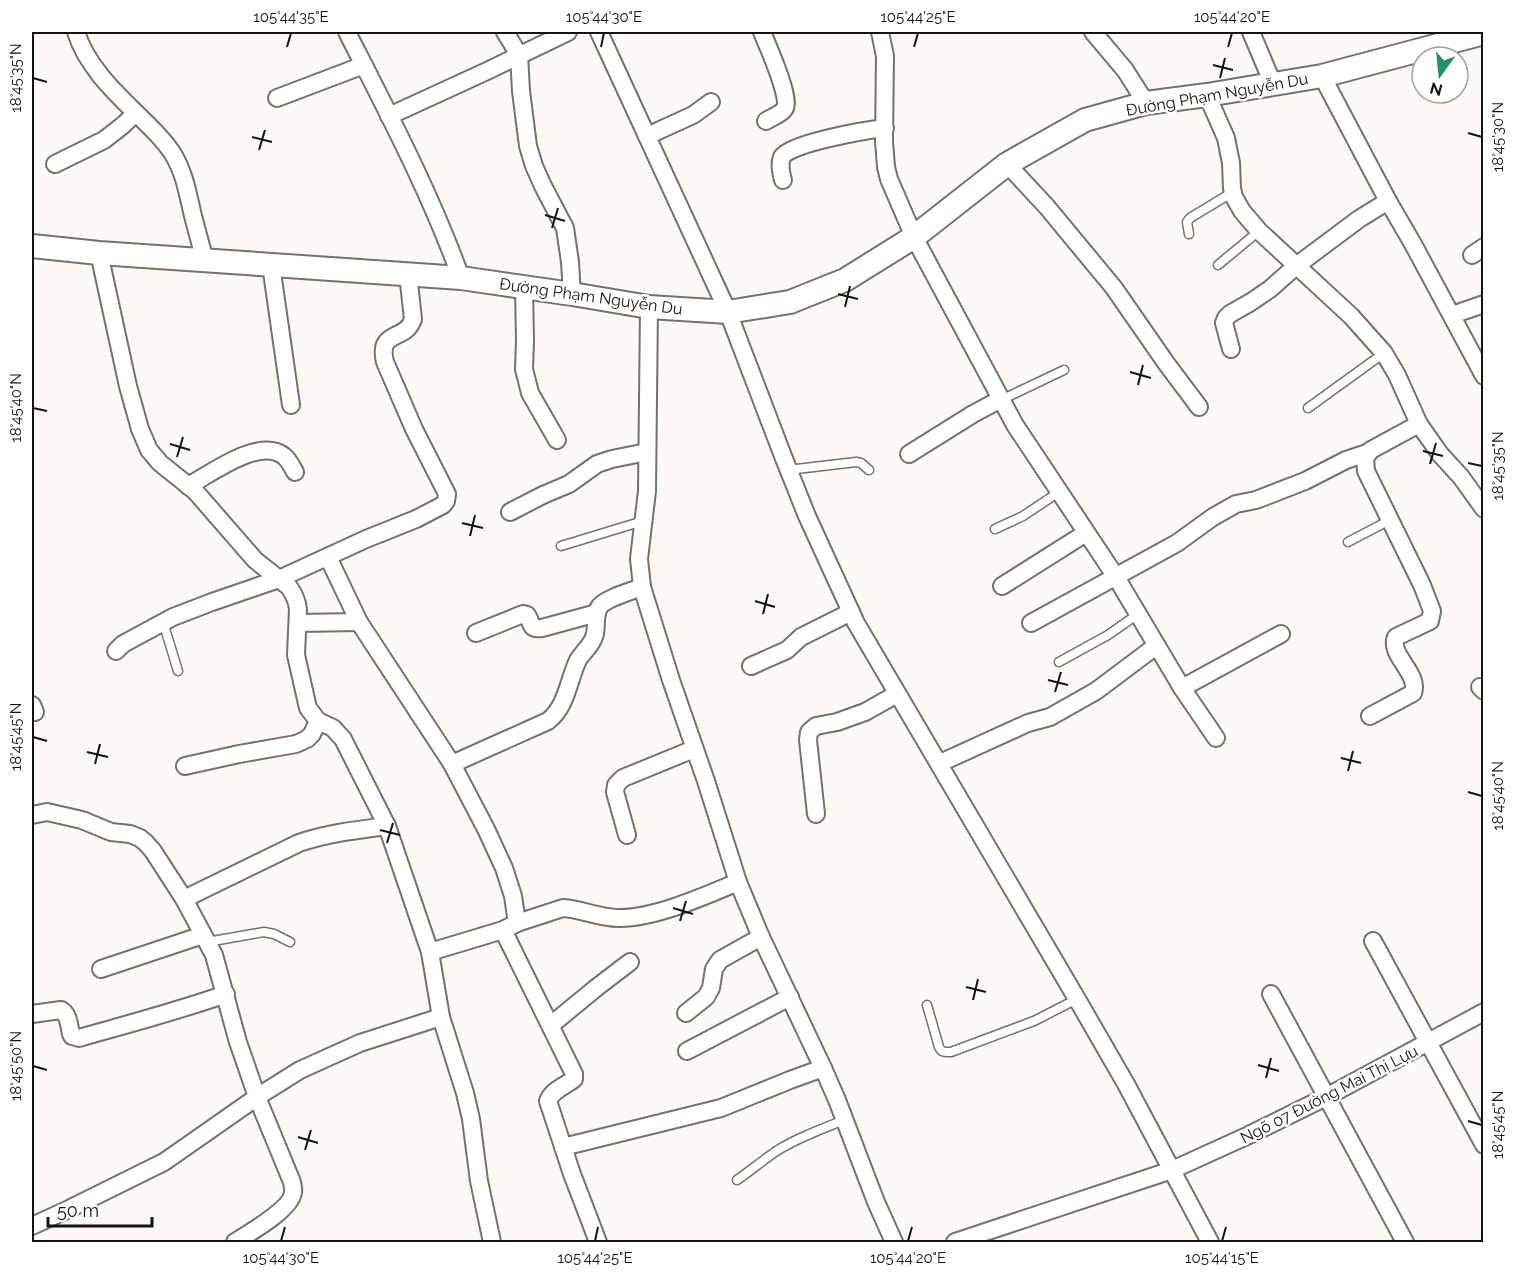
<svg xmlns="http://www.w3.org/2000/svg" width="1515" height="1274" font-family="Raleway,sans-serif">
  <style>
    .lines { fill: none; stroke-linecap: round; stroke-linejoin: round }
    .lane-casing { stroke: #77706b; stroke-width: 11 }
    .street-casing { stroke: #77706b; stroke-width: 20 }
    .secondary-casing { stroke: #77706b; stroke-width: 26 }
    .lane { stroke: #fff; stroke-width: 8 }
    .street { stroke: #fff; stroke-width: 16 }
    .secondary { stroke: #fff; stroke-width: 22 }
    .ticks { fill: none; stroke: #151210; stroke-width: 2 }
    .labels { text-anchor: middle; stroke-width: 5; stroke-linejoin: round; paint-order: stroke }
    .street-label { font-size: 16px; fill: #151210; stroke: #fff }
    .neatline { fill: none; stroke: #151210; stroke-width: 2 }
    .ticks-label { font-size: 15px; text-anchor: middle; fill: #151210 }
  </style>
  <rect width="100%" height="100%" fill="#fff9f6"/>
  <g class="lines">
    <defs>
      <g id="lane">
        <polyline points="1189,234 1187,222 1190,218 1233,192"/>
        <polyline points="1218,265 1259,231"/>
        <polyline points="1001,400 1064,370"/>
        <polyline points="1308,408 1384,353"/>
        <polyline points="788,470 856,462 861,463 869,470"/>
        <polyline points="995,529 1023,516 1059,492"/>
        <polyline points="1348,542 1390,520"/>
        <polyline points="561,546 643,521"/>
        <polyline points="163,622 178,671"/>
        <polyline points="1059,662 1108,635 1138,614"/>
        <polyline points="207,942 264,932 274,934 290,942"/>
        <path d="M927 1005 939 1047C942 1053 945 1052 951 1052L1034 1021 1077 999"/>
        <path d="M737 1180C750 1171 762 1161 775 1152 796 1138 822 1129 844 1120"/>
      </g>
      <g id="street">
        <path d="M76 32C86 64 112 90 136 113 149 126 163 138 173 154 185 174 188 195 193 216 197 231 201 246 205 261"/>
        <path d="M347 32C388 113 430 192 461 278"/>
        <polyline points="505,32 519,55 521,91 528,146 534,166 543,186 565,228 570,262 572,294"/>
        <polyline points="599,32 728,312 783,456 807,516 856,623 1077,999 1126,1084 1210,1242"/>
        <path d="M762 32C767 44 791 98 785 108 782 114 772 117 766 121"/>
        <polyline points="880,32 885,56 884,141 886,167 889,179 914,237 1015,425 1116,577 1182,688 1216,738"/>
        <polyline points="1093,32 1125,70 1146,103"/>
        <polyline points="1251,32 1273,84"/>
        <polyline points="1322,76 1388,201 1413,244 1484,376"/>
        <polyline points="1207,95 1226,138 1231,163 1232,188 1234,197 1242,211 1259,231 1351,316 1384,353 1397,375 1419,424 1440,454 1461,477 1484,509"/>
        <polyline points="277,98 364,65"/>
        <polyline points="389,116 487,71 568,32"/>
        <polyline points="647,136 693,115 711,102"/>
        <polyline points="55,164 104,140 122,126 136,113"/>
        <polyline points="1007,164 1047,207 1114,288 1166,363 1199,407"/>
        <path d="M783 180C781 173 779 164 782 157 790 143 867 130 885 128"/>
        <path d="M99 253 128 386 140 429 149 450 160 463 195 491 255 560 289 587C294 594 297 600 298 609L296 655 308 708 318 721 333 728 343 739 387 826 430 952 441 1017 465 1093 471 1119 479 1181 492 1242"/>
        <polyline points="1472,255 1484,247"/>
        <polyline points="271,265 291,405"/>
        <polyline points="524,287 525,342 524,369 530,393 557,440"/>
        <polyline points="649,307 647,491 639,559 642,587 671,680 706,781 738,882 761,937 823,1068 837,1100 876,1202 894,1242"/>
        <polyline points="1452,315 1484,304"/>
        <polyline points="1231,349 1224,323 1226,318 1230,314 1251,302 1270,289 1296,266 1359,219 1388,201"/>
        <polyline points="909,454 973,414 1001,399"/>
        <path d="M188 486C212 473 259 437 284 456 289 460 292 467 295 472"/>
        <polyline points="510,512 543,495 569,484 597,464 612,459 647,452"/>
        <polyline points="328,557 359,622 452,764 486,829 504,868 513,896 517,923"/>
        <polyline points="1002,586 1086,533"/>
        <polyline points="298,623 359,622"/>
        <polyline points="1031,623 1177,543 1213,517 1236,504 1256,500 1305,481 1346,460 1367,453"/>
        <path d="M476 633 523 614 527 615C533 624 529 630 542 628L597 613"/>
        <path d="M116 651 123 644 173 617 212 602 279 579 366 539 416 519 443 505 446 501 447 494 414 429 385 362C377 329 406 342 413 319L408 274"/>
        <polyline points="751,666 787,650 801,637 851,612"/>
        <polyline points="1480,687 1484,691"/>
        <polyline points="1182,688 1281,634"/>
        <polyline points="32,705 35,712"/>
        <path d="M1370 716 1413 693C1420 673 1388 655 1396 637L1430 621 1432 611 1422 585 1366 471 1365 458 1371 450 1419 424"/>
        <polyline points="940,763 1028,723 1050,717 1096,691 1156,646"/>
        <path d="M452 764 548 721C567 706 568 681 578 660 583 652 591 646 594 637 598 628 593 615 600 606 607 598 632 591 642 587"/>
        <polyline points="185,766 239,754 296,744 307,739 312,734 318,721"/>
        <polyline points="816,814 808,740 809,732 816,726 837,722 865,712 897,694"/>
        <path d="M32 815 47 812 82 820 111 832 130 834 140 838 146 843 153 851 184 899 214 955 238 1042 257 1097 292 1182C292 1183 294 1191 293 1192 292 1209 249 1233 235 1242"/>
        <polyline points="627,835 615,792 616,785 623,778 694,749"/>
        <path d="M184 899 299 843C328 833 357 830 387 826"/>
        <path d="M503 930 574 1074V1079C565 1086 552 1090 548 1101L572 1174 598 1242"/>
        <polyline points="1373,941 1484,1145"/>
        <path d="M430 952 503 930 517 923 563 908C581 909 599 918 618 918 653 919 705 896 738 882"/>
        <polyline points="101,969 203,935"/>
        <polyline points="1271,994 1405,1242"/>
        <polyline points="686,1013 706,997 711,988 714,969 720,960 761,937"/>
        <path d="M32 1014 61 1010C69 1014 69 1026 71 1034L72 1036 79 1038C128 1024 178 1011 226 994"/>
        <polyline points="551,1025 596,988 630,962"/>
        <polyline points="687,1051 790,997"/>
        <polyline points="563,1147 721,1108 790,1080 823,1068"/>
        <polyline points="32,1226 69,1209 164,1162 257,1097 300,1070 360,1043 441,1017"/>
        <polyline points="955,1242 1172,1170 1249,1135 1326,1097 1484,1012"/>
      </g>
      <polyline id="secondary" points="32,246 99,253 461,278 572,294 649,307 728,312 790,302 845,280 914,237 1007,164 1085,120 1146,103 1207,95 1322,76 1484,33"/>
    </defs>
    <use href="#lane" class="lane-casing"/>
    <use href="#street" class="street-casing"/>
    <use href="#secondary" class="secondary-casing"/>
    <use href="#lane" class="lane"/>
    <use href="#street" class="street"/>
    <use href="#secondary" class="secondary"/>
  </g>
  <path class="ticks" d="M287 47 291 33M601 47 604 33M914 47 918 33M1228 47 1232 33M1213 65 1233 70M33 78 47 82M1220 78 1225 58M1468 133 1482 137M252 137 272 142M259 150 265 130M545 215 565 221M552 228 558 208M838 294 858 299M845 307 850 286M1130 372 1151 378M1138 385 1143 365M33 408 47 411M170 444 190 450M1423 451 1443 456M177 457 183 437M1468 463 1482 466M1430 464 1436 443M462 523 483 528M470 536 475 515M755 601 775 607M763 614 768 594M1048 680 1068 685M1055 692 1061 672M33 737 47 741M87 752 108 757M1341 758 1361 763M95 764 100 744M1348 771 1353 751M1468 792 1482 796M380 830 400 835M387 843 393 823M673 908 693 914M680 921 686 901M966 987 986 992M973 1000 978 979M1258 1065 1279 1071M33 1066 47 1070M1266 1078 1271 1058M1468 1121 1482 1125M298 1137 318 1143M305 1150 311 1130M281 1241 285 1227M595 1241 598 1227M908 1241 912 1227M1222 1241 1226 1227"/>
  <g class="labels">
    <g class="street-label">
      <text transform="translate(1217 94) rotate(-10)" y="6">Đường Phạm Nguyễn Du</text>
      <text transform="translate(591 296) rotate(8)" y="6">Đường Phạm Nguyễn Du</text>
      <text transform="translate(1329 1094) rotate(-27)" y="6">Ngõ 07 Đường Mai Thị Lựu</text>
    </g>
  </g>
  <rect width="1515" height="1274" fill="none" stroke="#ffffff" stroke-width="66"/>
  <g transform="translate(1440 75) rotate(195)"><circle r="28" fill="#ffffff" stroke="#a1a09f" stroke-width="1.5"/>
  <path d="M0-4.5L10 22L0 15L-10 22Z" fill="#24906f"/>
  <text y="-9" font-size="16" font-weight="bold" text-anchor="middle" fill="#151210">N</text>
  </g>
  <path d="M48 1217v9h104v-9" fill="none" stroke="#151210" stroke-width="3"/>
  <text x="57" y="1217" font-size="18" fill="#151210" stroke="#ffffff" stroke-width="4.5" paint-order="stroke">50 m</text>
  <rect x="33" y="33" width="1449" height="1208" class="neatline"/>
  <g class="ticks-label">
    <text x="291" y="22">105°44'35"E</text>
    <text x="604" y="22">105°44'30"E</text>
    <text x="918" y="22">105°44'25"E</text>
    <text x="1232" y="22">105°44'20"E</text>
    <text transform="translate(16 78) rotate(-90)" y="5">18°45'35"N</text>
    <text transform="translate(1498 137) rotate(-90)" y="5">18°45'30"N</text>
    <text transform="translate(16 408) rotate(-90)" y="5">18°45'40"N</text>
    <text transform="translate(1498 466) rotate(-90)" y="5">18°45'35"N</text>
    <text transform="translate(16 737) rotate(-90)" y="5">18°45'45"N</text>
    <text transform="translate(1498 796) rotate(-90)" y="5">18°45'40"N</text>
    <text transform="translate(16 1066) rotate(-90)" y="5">18°45'50"N</text>
    <text transform="translate(1498 1125) rotate(-90)" y="5">18°45'45"N</text>
    <text x="281" y="1263">105°44'30"E</text>
    <text x="595" y="1263">105°44'25"E</text>
    <text x="908" y="1263">105°44'20"E</text>
    <text x="1222" y="1263">105°44'15"E</text>
  </g>
</svg>
